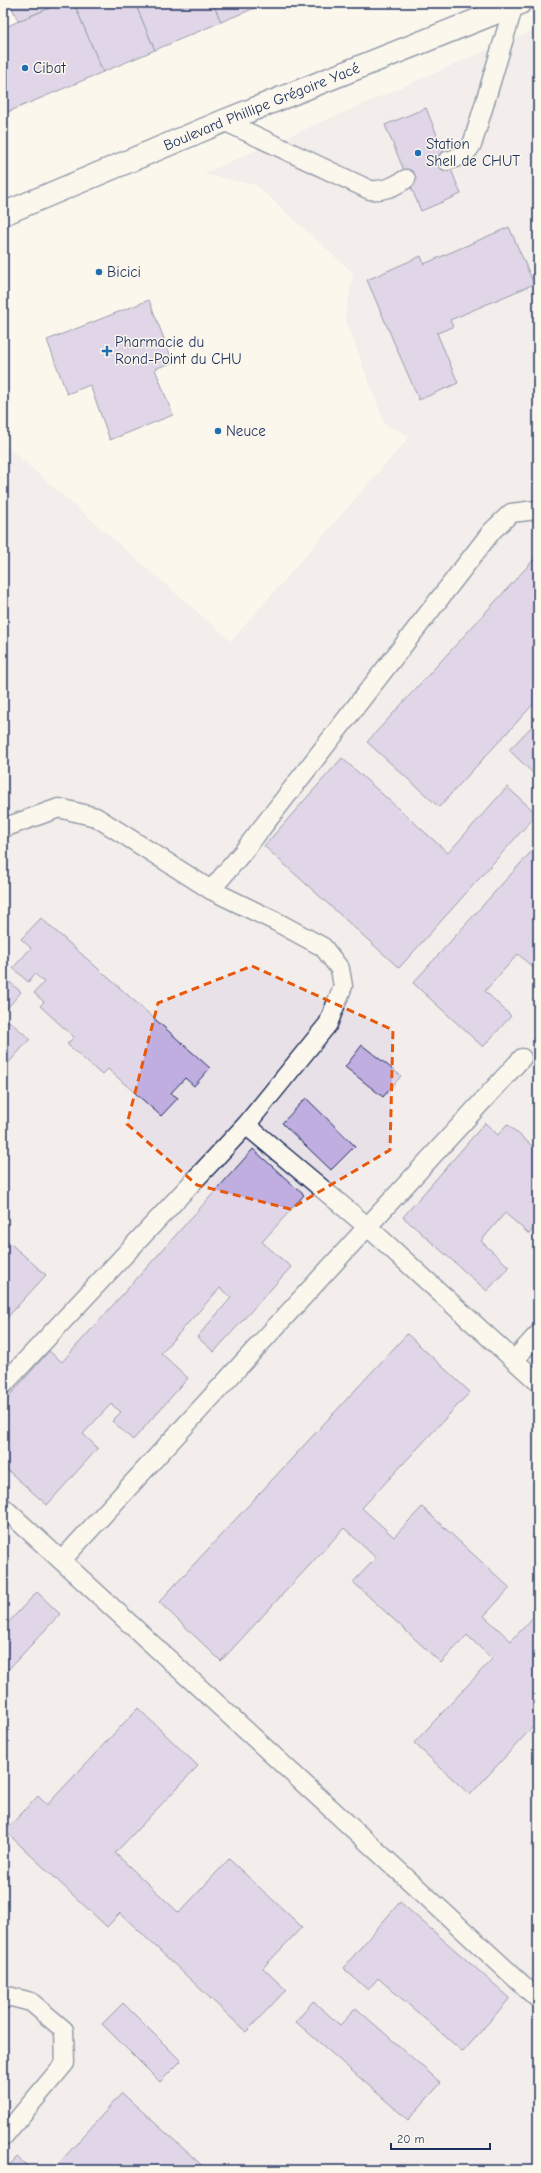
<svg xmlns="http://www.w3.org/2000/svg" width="541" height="2173" font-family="'Comic Neue',sans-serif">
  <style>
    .built { fill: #e9e1e8 }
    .building { fill: #bfaedf; stroke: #1b2f5e }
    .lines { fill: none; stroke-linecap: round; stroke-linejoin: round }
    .lane-casing { stroke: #1b2f5e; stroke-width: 21 }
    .secondary-casing { stroke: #1b2f5e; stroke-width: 25 }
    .lane { stroke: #fbf7ec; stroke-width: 18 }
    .secondary { stroke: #fbf7ec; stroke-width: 22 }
    .marked { fill: none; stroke: #e8590c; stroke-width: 3; stroke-dasharray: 8 5; stroke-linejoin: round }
    .poi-dot { fill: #1f6fb2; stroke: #fbf7ec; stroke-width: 1.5 }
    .labels { text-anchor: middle; stroke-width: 3; stroke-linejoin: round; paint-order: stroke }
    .poi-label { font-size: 15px; fill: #1b2f5e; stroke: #fbf7ec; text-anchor: start }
    .street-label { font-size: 15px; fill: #1b2f5e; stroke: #fbf7ec }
  </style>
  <rect width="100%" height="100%" fill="#fbf7ec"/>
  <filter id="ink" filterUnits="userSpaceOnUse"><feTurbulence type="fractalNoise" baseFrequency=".025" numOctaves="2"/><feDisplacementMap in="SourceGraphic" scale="8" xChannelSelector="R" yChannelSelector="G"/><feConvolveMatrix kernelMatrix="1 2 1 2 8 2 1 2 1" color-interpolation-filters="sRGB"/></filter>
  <g filter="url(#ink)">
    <polygon class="built" points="538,28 538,2170 3,2170 3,443 231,641 410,436 385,425 345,318 353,273 256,185 202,174"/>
    <g class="building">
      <polygon points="10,3 61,3 18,21"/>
      <polygon points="61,3 74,3 103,72 3,114 3,28"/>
      <polygon points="74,3 135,3 155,50 103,72"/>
      <polygon points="135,3 213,3 221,22 155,50"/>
      <polygon points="213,3 267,3 221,22"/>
      <polygon points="426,108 461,194 421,211 385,125"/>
      <polygon points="509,227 534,284 450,320 453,327 437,333 458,383 419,400 367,280 421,256 424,264"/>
      <polygon points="149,300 173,362 155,369 173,415 110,440 90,385 67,394 47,340"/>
      <polygon points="537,556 538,699 439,807 367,742"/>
      <polygon points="538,720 538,769 534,774 509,750"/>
      <polygon points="342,758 448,853 507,787 537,814 399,968 264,846"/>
      <polygon points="538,844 538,972 518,954 485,991 511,1016 483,1047 413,983"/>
      <polygon points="41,918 210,1068 194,1086 185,1078 171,1093 178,1098 161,1116 108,1069 102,1075 67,1044 74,1037 40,1006 44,1002 34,993 44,982 35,974 28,982 13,968 31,948 21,939"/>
      <polygon points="3,976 21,992 3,1013"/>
      <polygon points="3,1016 30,1039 3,1069"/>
      <polygon points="362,1045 401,1076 383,1097 345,1067"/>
      <polygon points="306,1098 355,1146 331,1170 282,1123"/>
      <polygon points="485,1123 498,1135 507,1124 538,1151 538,1224 529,1234 505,1213 481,1241 509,1267 487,1291 403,1217"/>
      <polygon points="253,1149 304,1195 262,1242 291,1267 214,1352 197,1337 231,1298 220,1288 161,1353 188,1378 133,1440 112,1421 121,1412 111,1404 83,1434 98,1448 47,1505 3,1466 3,1403 49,1351 62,1362"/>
      <polygon points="3,1237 46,1275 3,1322"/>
      <polygon points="407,1334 470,1392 362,1508 394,1537 422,1507 510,1588 484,1616 511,1641 538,1612 538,1721 470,1795 414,1743 492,1659 467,1635 441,1663 353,1582 376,1558 344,1528 221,1661 159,1602"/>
      <polygon points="37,1592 60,1614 3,1675 3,1628"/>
      <polygon points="138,1708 198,1766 115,1853 179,1913 229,1859 302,1927 263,1968 286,1990 246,2032 120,1913 107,1927 5,1831 38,1796 47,1805"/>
      <polygon points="538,1839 538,1853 531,1846"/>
      <polygon points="400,1902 510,1998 463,2052 378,1978 368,1990 343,1968"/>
      <polygon points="313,2001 340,2025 356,2008 441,2083 408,2120 296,2022"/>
      <polygon points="123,2003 181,2061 160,2082 102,2024"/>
      <polygon points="122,2093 207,2170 53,2170"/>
      <polygon points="17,2157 32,2170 5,2170"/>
    </g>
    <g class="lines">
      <defs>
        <g id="lane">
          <path d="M224 121 370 190C385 191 393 187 406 179"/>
          <path d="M447 161C460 157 468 154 473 142L514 5"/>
          <polyline points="3,828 59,808 96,817 211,890 275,921 323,947 340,969 343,986 328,1024 246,1125 3,1385"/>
          <polyline points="211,890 243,852 492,531 511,513 536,510 538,512"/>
          <polyline points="246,1125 369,1228 538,1382"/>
          <polyline points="514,1360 538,1334"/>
          <polyline points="3,1507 538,1999"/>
          <polyline points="62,1560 522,1058"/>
          <polyline points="3,2000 8,1996 31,2002 64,2030 65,2063 3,2137"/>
        </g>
        <g id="secondary">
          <path id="s1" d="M3 214 224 121 520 3"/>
        </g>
      </defs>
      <use href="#lane" class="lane-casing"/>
      <use href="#secondary" class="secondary-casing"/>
      <use href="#lane" class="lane"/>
      <use href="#secondary" class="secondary"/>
    </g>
  </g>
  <path d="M0 0H541V2173H0ZM252 966 393 1030 390 1150 290 1209 197 1185 127 1124 158 1003Z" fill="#fbf7ec" fill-opacity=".55" fill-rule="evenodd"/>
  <path class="marked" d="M252 966 393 1030 390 1150 290 1209 197 1185 127 1124 158 1003Z"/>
  <g class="poi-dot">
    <circle cx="25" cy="68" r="4"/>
    <circle cx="418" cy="153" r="4"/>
    <circle cx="99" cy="272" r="4"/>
    <path d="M105 345h4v4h4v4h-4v4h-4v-4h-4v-4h4z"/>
    <circle cx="218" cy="431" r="4"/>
  </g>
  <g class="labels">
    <g class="poi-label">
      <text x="33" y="73">Cibat</text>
      <text x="426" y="149">Station<tspan x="426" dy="17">Shell de CHUT</tspan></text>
      <text x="107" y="277">Bicici</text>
      <text x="115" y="347">Pharmacie du<tspan x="115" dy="17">Rond-Point du CHU</tspan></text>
      <text x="226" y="436">Neuce</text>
    </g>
    <g class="street-label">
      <text dy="5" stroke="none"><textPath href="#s1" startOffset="280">Boulevard Phillipe Grégoire Yacé</textPath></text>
    </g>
  </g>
  <rect width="541" height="2173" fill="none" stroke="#fbf7ec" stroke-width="16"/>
  <rect x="8" y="8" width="525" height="2157" fill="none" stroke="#1b2f5e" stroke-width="1.5" filter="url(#ink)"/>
  <path d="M391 2143v6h99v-6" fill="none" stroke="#1b2f5e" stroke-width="2"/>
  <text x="397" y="2143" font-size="12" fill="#1b2f5e" stroke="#fbf7ec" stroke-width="3" paint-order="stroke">20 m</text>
</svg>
